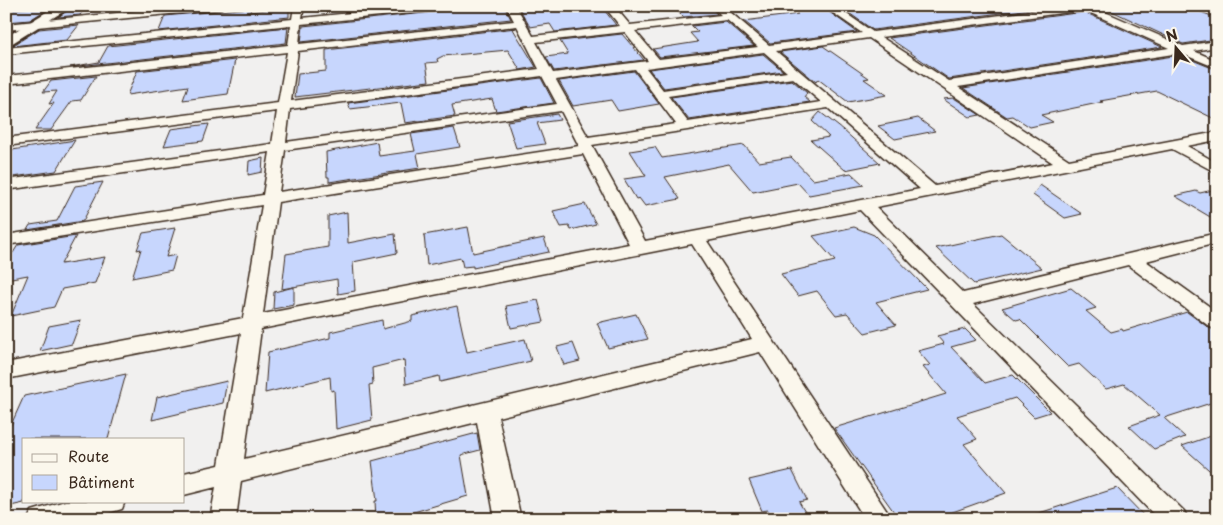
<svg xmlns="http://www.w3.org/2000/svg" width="1223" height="525" font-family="'Playpen Sans',sans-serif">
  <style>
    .building { fill: #c7d6fd; stroke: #3b2a1e }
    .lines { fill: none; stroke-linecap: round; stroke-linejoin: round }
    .minor-casing { stroke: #3b2a1e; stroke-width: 3 }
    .secondary-casing { stroke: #3b2a1e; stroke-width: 4 }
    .minor { fill: #fbf7ec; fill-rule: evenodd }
    .secondary { fill: #fbf7ec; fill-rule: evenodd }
  </style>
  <rect width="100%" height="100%" fill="#f1f0ef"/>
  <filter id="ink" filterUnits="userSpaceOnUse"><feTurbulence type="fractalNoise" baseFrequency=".02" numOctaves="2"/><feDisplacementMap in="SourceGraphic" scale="10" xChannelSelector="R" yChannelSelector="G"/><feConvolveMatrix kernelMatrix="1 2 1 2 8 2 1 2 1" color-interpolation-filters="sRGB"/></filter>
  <g filter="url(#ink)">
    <g class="building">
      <polygon points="44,6 52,6 30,20 6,22 6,10"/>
      <polygon points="74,6 87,6 80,15 58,17"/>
      <polygon points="349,6 397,6 349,11"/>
      <polygon points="489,6 504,6 511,19 301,42 303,26"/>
      <polygon points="518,6 541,6 543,10 601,6 616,25 555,32 550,24 530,27"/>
      <polygon points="672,6 710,6 717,14 683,17"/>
      <polygon points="788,6 821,6 857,32 770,43 744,21 798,14"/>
      <polygon points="839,6 1053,6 873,30"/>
      <polygon points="1101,6 1185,6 1217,18 1217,39 1183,44"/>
      <polygon points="289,7 289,17 159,31 165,16 251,8 250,12"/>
      <polygon points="1084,12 1162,47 949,79 889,38"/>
      <polygon points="726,22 754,46 660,57 653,49 698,42 690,33 698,32 692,26"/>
      <polygon points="79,25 67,40 12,46 39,29"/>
      <polygon points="288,27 286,43 70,67 99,62 108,46"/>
      <polygon points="516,28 513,29 536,67 520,70 508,50 443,56 437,59 438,62 426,63 429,81 295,97 298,74 326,71 326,50"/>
      <polygon points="622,34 644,60 554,71 546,57 568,54 560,41"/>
      <polygon points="823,46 869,78 864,79 887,95 848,102 818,79 816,82 780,52"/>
      <polygon points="763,54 783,71 664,88 649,69"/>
      <polygon points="1180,55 1217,70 1217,120 1157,91 1100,101 1103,102 1041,115 1053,122 1030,127 1013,116 1007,117 963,88"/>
      <polygon points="235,60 228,94 183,100 188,86 127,95 137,71"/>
      <polygon points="634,71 659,104 618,111 611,100 573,106 559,81"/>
      <polygon points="96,76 81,100 72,101 51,130 35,130 54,103 49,104 57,91 43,92 51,81"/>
      <polygon points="541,78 554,103 496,111 492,99 452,105 455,116 405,123 401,103 350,109 348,103"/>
      <polygon points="792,80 807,93 804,97 810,102 689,120 671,97"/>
      <polygon points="954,98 980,115 970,117 943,99"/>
      <polygon points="820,112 843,130 880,163 845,170 811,140 829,137 812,121"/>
      <polygon points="557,114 560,120 537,123 545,144 516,148 507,121"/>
      <polygon points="918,118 935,131 895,139 878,126"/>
      <polygon points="209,124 203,141 164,146 171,129"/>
      <polygon points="454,128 460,147 417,154 420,168 329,182 329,177 327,177 326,152 377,142 379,156 415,151 411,134"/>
      <polygon points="75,140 56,171 6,178 6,151"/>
      <polygon points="744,145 759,162 791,157 813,180 851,173 864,185 809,195 798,183 753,192 729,164 665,177 680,199 645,206 639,198 636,199 624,179 646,176 630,151 655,147 662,158"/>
      <polygon points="263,158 262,172 248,175 249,161"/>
      <polygon points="103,182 83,221 27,230 30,225 57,221 75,186"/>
      <polygon points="1040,185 1082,214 1065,218 1033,195"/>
      <polygon points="1217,189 1217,221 1175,196 1196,191 1200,193"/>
      <polygon points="585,204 596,224 571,230 569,226 561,227 553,211"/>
      <polygon points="347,212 348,243 395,234 397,253 353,262 355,291 338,294 337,279 282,289 286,254 328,247 328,216"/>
      <polygon points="468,227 473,253 544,238 549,252 473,268 473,266 463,267 461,258 427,265 424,235"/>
      <polygon points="854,227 874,235 927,289 876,302 896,325 865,333 847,313 836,315 817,291 798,296 781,274 835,261 813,236"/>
      <polygon points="175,228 166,257 176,255 172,270 132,278 141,249 137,250 143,233"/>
      <polygon points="1001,234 1042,268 974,284 936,248"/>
      <polygon points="76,236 61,264 105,257 95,283 62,289 54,307 11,316 28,275 6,279 6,254 13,253 18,245"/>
      <polygon points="294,287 294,305 273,309 274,292"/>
      <polygon points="1071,288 1096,308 1086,311 1111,332 1122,329 1123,331 1187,312 1209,328 1217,331 1217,401 1164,418 1185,437 1154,449 1129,426 1160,415 1124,384 1106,389 1079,364 1068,367 1020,319 1016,320 1002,308"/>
      <polygon points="538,300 544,322 511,328 506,306"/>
      <polygon points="457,306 467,352 525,339 531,361 440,382 439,376 406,384 404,360 372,368 373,384 369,385 372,420 336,429 334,390 331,391 330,377 265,393 268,352 330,338 330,332 382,320 383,329 412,321 412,316"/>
      <polygon points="636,314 648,339 608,348 597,323"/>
      <polygon points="81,320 72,344 40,351 49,326"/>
      <polygon points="965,329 976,340 951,347 985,383 1013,375 1050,412 1034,417 1015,398 957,416 977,439 964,444 1006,493 933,519 899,519 834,428 946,394 923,367 930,365 918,351 944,344 937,336"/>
      <polygon points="573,343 580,361 564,365 557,347"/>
      <polygon points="126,374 108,439 24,439 24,503 6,507 6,436 24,396"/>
      <polygon points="227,381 223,403 152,420 157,397"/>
      <polygon points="477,433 480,450 461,455 468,496 397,517 397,519 376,519 375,501 377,501 372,461"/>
      <polygon points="1217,434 1217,477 1182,446"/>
      <polygon points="792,470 807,500 799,502 809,519 772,519 768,510 762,511 749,480"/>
      <polygon points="1117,488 1147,519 1030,519 1030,516"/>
    </g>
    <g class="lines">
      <defs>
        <g id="minor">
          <polygon points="187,6 225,6 220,9 6,30 6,24"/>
          <path d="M294 6H304L302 18 418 6H455L450 9 301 24 299 44 514 21 506 6H516L533 36 620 26 604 6H614L630 25 721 15 712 6H723L769 45 862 33 823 6H835L873 32 1069 6H1099L1096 8 1183 46 1217 41V47L1194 51 1217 61V68L1180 53 958 87 1069 160 1217 132V140L1187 146 1217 163V173L1172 149 876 207 963 293 1217 233V243L1146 261 1217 312V329L1210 327 1128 265 973 304 1184 511 1188 519H1158L860 210 707 241 892 519H865L760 352 498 417 521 519H495L477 422 241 481 236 519H210L216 487 184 495V473L219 465 241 333 6 379V363L243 318 262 205 6 245V235L263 195 270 152 6 190V180L272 144 277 111 6 146V138L278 103 287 52 6 84V76L288 45 291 25 6 54V48L292 19ZM1084 10 1169 48 949 81 881 37ZM727 20 758 47 659 59 635 31ZM517 26 539 69 291 101 298 51ZM625 32 648 61 553 73 536 42ZM869 38 1053 163 935 186 776 51ZM764 52 787 72 663 90 646 68ZM635 69 676 124 588 137 556 80ZM542 76 557 104 286 142 290 109ZM793 78 821 102 688 122 668 96ZM828 108 920 189 645 241 592 145ZM561 111 579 146 279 192 285 150ZM583 154 629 244 263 314 278 202ZM692 244 752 339 244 459 261 329Z"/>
          <polygon points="65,501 125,501 122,509 89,519 28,519 32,511"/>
        </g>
        <polygon id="secondary" points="56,6 72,6 6,47 6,37"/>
      </defs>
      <use href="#minor" class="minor-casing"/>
      <use href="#secondary" class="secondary-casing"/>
      <use href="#minor" class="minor"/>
      <use href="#secondary" class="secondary"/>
    </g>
  </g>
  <rect width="1223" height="525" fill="none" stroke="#fbf7ec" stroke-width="25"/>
  <rect x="12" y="12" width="1198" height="500" fill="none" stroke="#3b2a1e" stroke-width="2" filter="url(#ink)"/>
  <rect x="22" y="438" width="162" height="65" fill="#fbf7ec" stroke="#aea59a"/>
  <rect x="32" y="454" width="25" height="8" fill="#fbf7ec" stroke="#aea59a"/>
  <text x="68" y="462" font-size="15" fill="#3b2a1e">Route</text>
  <rect x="32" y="475" width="25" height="15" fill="#c7d6fd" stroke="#aea59a"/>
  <text x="68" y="488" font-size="15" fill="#3b2a1e">Bâtiment</text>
  <g transform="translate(1176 48) rotate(341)" stroke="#fbf7ec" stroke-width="4" paint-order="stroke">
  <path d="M0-4L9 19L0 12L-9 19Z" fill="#3b2a1e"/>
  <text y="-8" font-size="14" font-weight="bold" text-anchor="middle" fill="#3b2a1e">N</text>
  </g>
</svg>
